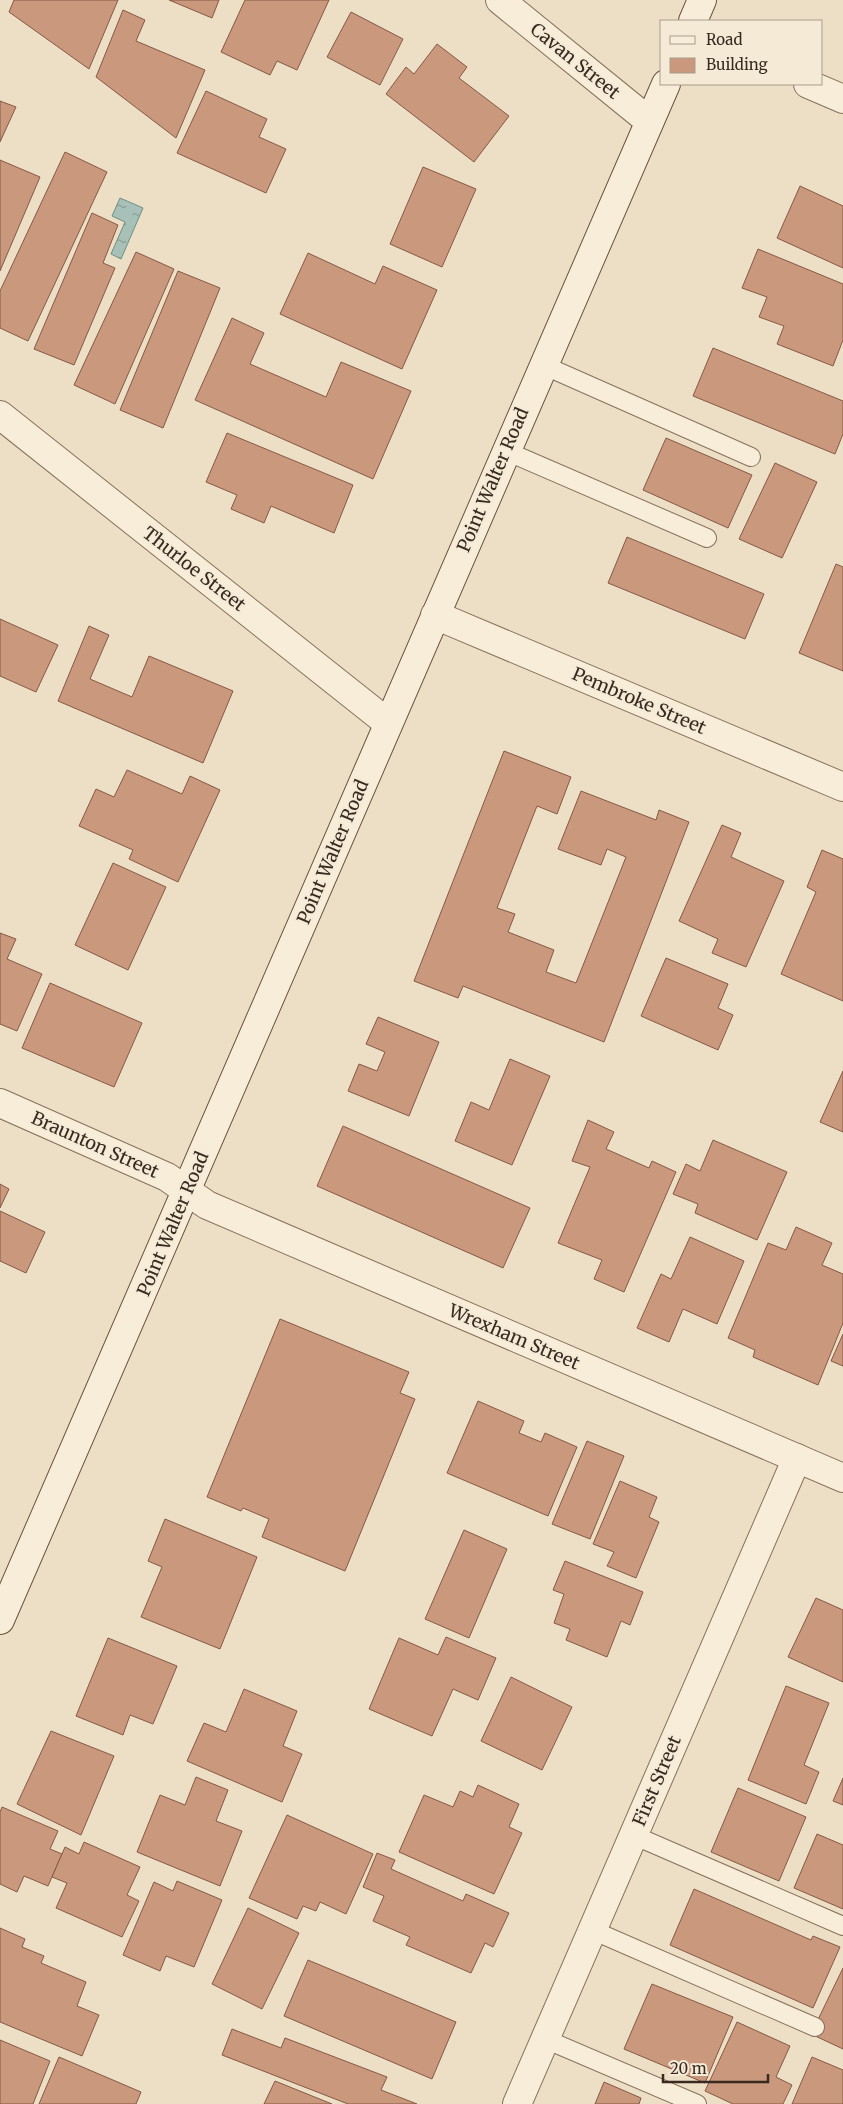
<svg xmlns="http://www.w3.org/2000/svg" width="843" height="2104" font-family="Merriweather,serif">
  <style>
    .water { fill: url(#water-ripples); stroke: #6e8f85 }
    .building { fill: #c9987d; stroke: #865943 }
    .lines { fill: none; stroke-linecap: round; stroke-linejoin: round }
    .lane-casing { stroke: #87715c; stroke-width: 20 }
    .street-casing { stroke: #87715c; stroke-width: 30 }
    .secondary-casing { stroke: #69523f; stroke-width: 30 }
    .lane { stroke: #f8edd9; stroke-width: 18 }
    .street { stroke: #f8edd9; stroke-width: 28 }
    .secondary { stroke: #f8edd9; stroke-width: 28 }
    .labels { text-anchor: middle; stroke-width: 4; stroke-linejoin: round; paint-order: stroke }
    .street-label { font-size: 18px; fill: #382a20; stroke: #f4ead5 }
  </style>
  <defs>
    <pattern id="water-ripples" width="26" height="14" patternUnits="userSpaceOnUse" patternTransform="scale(1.25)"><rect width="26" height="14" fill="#a7c0b8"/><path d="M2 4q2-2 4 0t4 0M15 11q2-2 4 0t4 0" fill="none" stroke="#899c95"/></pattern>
  </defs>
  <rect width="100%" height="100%" fill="#eddfc6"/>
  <polygon class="water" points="120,198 143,208 121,259 111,254 125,222 112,216"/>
  <g class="building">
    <polygon points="14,0 118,0 89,69 9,12"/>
    <polygon points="169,0 219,0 212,18"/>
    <polygon points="245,0 329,0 297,70 277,61 270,75 221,52"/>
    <polygon points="123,10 145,20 136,41 205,70 176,138 96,77"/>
    <polygon points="351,12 403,39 380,85 327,57"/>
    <polygon points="437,44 467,67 459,78 509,116 474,162 386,94 406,67 414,74"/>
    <polygon points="206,91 267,119 259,137 286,149 266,193 177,153"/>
    <polygon points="0,101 16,107 0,142"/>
    <polygon points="65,152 107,172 28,341 0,328 0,291"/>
    <polygon points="0,160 40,177 0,271"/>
    <polygon points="423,167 476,189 442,267 390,244"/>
    <polygon points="800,186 843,206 843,268 777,238"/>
    <polygon points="92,213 118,225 103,263 115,268 74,365 34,349"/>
    <polygon points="758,249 843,284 843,340 833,366 777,344 784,326 759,317 767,297 742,288"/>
    <polygon points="136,252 174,269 115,404 74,385"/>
    <polygon points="308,253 375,284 383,266 437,290 402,369 280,314"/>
    <polygon points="178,271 220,288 163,428 120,410"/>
    <polygon points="232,318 264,333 250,364 326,397 341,362 411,391 373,479 195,400"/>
    <polygon points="713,348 843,401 843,434 835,454 693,396"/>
    <polygon points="227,433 353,485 334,533 271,506 264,523 231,509 237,495 206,482"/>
    <polygon points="666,438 752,475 728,528 643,490"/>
    <polygon points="775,463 817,482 782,558 739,539"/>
    <polygon points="627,537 764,594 745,639 608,583"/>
    <polygon points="836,564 843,567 843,671 799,653"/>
    <polygon points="0,619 58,645 36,692 0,676"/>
    <polygon points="89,626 109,635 90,679 132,697 149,656 233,691 203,763 58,701"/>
    <polygon points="504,751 571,777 557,814 537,806 497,908 515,914 508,932 554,950 546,972 576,983 626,857 607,849 601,865 558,849 581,791 656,820 659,810 689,822 604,1042 463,986 458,998 414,981"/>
    <polygon points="127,770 182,794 190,776 220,790 178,882 129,859 133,850 79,826 96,789 114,797"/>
    <polygon points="722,825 741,833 731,857 784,881 746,967 712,953 718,939 679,921"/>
    <polygon points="822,850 843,859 843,1001 781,974 816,892 807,887"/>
    <polygon points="113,863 166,887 128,970 75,945"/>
    <polygon points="0,933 16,939 7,959 42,974 17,1031 0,1024"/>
    <polygon points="666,958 728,984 718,1008 733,1015 718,1050 641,1016"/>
    <polygon points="50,983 142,1023 114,1087 22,1048"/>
    <polygon points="378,1017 439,1042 409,1116 348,1091 359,1064 377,1071 385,1052 366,1044"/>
    <polygon points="510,1059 550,1076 512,1165 455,1141 471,1102 489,1110"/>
    <polygon points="843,1071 843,1132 820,1122"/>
    <polygon points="588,1120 614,1132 606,1149 649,1168 652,1161 676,1172 624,1292 594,1279 602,1260 558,1243 590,1167 572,1161"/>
    <polygon points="343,1126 530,1208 503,1268 317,1186"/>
    <polygon points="713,1140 787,1172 757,1240 695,1213 698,1204 673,1194 686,1164 700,1171"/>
    <polygon points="0,1184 9,1189 0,1208"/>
    <polygon points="0,1211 45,1232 26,1273 0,1261"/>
    <polygon points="796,1227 832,1243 822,1265 843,1274 843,1323 818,1385 753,1357 755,1350 728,1338 768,1243 786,1250"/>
    <polygon points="690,1237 744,1261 717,1324 683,1309 669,1342 637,1328 661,1274 671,1279"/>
    <polygon points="280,1319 409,1372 400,1393 415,1399 345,1571 262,1537 269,1519 243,1508 241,1511 207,1497"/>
    <polygon points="843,1334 843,1366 831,1361"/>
    <polygon points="478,1401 524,1421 519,1433 541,1442 545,1433 577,1447 548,1516 447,1473"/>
    <polygon points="587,1441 624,1456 590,1539 552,1524"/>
    <polygon points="620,1481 657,1497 649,1517 659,1522 636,1578 607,1566 614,1552 593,1544"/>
    <polygon points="165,1519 257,1557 220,1649 141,1617 162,1567 148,1561"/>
    <polygon points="464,1530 507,1549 469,1638 425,1619"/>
    <polygon points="565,1561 643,1592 630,1625 621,1621 607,1657 566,1640 570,1629 554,1623 564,1594 553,1590"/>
    <polygon points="816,1598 843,1610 843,1682 788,1657"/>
    <polygon points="446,1637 496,1658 478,1700 453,1689 432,1736 369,1709 399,1638 438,1655"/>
    <polygon points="108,1638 177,1666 153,1724 130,1715 123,1735 76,1716"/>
    <polygon points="511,1677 572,1707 542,1770 481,1741"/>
    <polygon points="786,1686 829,1703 804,1765 819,1772 806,1804 748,1780"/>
    <polygon points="244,1689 297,1711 283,1746 302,1754 282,1802 187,1761 204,1723 226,1732"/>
    <polygon points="51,1731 114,1756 81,1835 17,1804"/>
    <polygon points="196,1777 228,1790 216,1821 242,1831 220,1886 137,1852 160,1795 185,1805"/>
    <polygon points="843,1778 843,1805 833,1801"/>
    <polygon points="478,1785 519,1804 509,1827 522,1833 494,1894 399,1852 424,1795 453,1807 460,1791 473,1797"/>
    <polygon points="738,1788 806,1817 779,1881 711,1852"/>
    <polygon points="2,1807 58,1831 50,1849 62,1854 48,1886 24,1876 17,1892 0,1884 0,1812"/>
    <polygon points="287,1815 373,1854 346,1914 320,1902 316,1911 303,1906 297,1919 249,1898"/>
    <polygon points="817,1834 843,1845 843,1909 794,1888"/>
    <polygon points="84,1842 140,1867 127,1895 139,1901 122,1937 56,1908 67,1883 52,1877 65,1847 79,1854"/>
    <polygon points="377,1853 395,1860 391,1869 463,1901 466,1894 509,1913 493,1947 485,1943 471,1973 406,1945 410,1937 373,1921 384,1896 363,1887"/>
    <polygon points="177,1881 222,1900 194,1967 166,1956 160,1971 123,1955 154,1882 173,1891"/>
    <polygon points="694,1889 811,1940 813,1936 840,1947 813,2008 670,1945"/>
    <polygon points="248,1908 299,1933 262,2009 212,1984"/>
    <polygon points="0,1928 25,1939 22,1947 44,1956 41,1963 86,1982 77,2006 99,2015 82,2056 0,2022"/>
    <polygon points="308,1960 456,2022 432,2079 284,2016"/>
    <polygon points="843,1968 843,2049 811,2034"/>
    <polygon points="652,1984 733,2017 705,2083 624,2049"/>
    <polygon points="737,2022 790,2046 776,2077 792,2085 783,2104 733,2104 705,2091"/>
    <polygon points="232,2029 281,2048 285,2038 387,2077 381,2090 417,2104 348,2104 222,2055"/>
    <polygon points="0,2040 50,2061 33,2104 0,2104"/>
    <polygon points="59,2057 141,2092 136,2104 39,2104"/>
    <polygon points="812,2057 843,2070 843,2104 792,2104"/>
    <polygon points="275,2081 332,2104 264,2104"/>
    <polygon points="604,2082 641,2098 639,2104 595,2104"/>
  </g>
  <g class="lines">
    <defs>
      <g id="lane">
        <polyline points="543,365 751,457"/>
        <polyline points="506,451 707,538"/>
        <polyline points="633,1835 843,1926"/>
        <polyline points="592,1930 815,2027"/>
        <polyline points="545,2039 697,2104"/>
      </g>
      <g id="street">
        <polyline points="500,0 649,121"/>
        <polyline points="808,84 843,99"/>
        <polyline points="0,415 388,723"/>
        <polyline points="435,615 843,787"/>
        <polyline points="0,1103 167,1177 207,1205 843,1478"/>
        <polyline points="517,2104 797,1458"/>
      </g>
      <g id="secondary">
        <polyline points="693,21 702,0"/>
        <polyline points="0,1620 666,84"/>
      </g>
    </defs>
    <use href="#lane" class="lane-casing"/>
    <use href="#street" class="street-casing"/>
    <use href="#secondary" class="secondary-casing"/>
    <use href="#lane" class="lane"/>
    <use href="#street" class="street"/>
    <use href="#secondary" class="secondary"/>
  </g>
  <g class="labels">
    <g class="street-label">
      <text transform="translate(575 61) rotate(39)" y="6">Cavan Street</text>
      <text transform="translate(493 480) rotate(-67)" y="6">Point Walter Road</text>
      <text transform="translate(194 569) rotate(38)" y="6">Thurloe Street</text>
      <text transform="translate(639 701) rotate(23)" y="6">Pembroke Street</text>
      <text transform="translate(333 852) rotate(-67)" y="6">Point Walter Road</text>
      <text transform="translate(95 1145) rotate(24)" y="6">Braunton Street</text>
      <text transform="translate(173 1224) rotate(-67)" y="6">Point Walter Road</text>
      <text transform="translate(514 1337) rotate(23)" y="6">Wrexham Street</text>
      <text transform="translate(657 1781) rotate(-67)" y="6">First Street</text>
    </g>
  </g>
  <rect x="660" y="20" width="162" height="65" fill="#f4ead5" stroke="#a99d8d"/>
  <rect x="670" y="36" width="25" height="8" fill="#f8edd9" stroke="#a99d8d"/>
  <text x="706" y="45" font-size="15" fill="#382a20">Road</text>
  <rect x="670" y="58" width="25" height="15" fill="#c9987d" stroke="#a99d8d"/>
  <text x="706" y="70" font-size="15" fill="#382a20">Building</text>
  <path d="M663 2074v8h105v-8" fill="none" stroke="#382a20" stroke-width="2.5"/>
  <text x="670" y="2074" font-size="15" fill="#382a20" stroke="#f4ead5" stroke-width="4" paint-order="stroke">20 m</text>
</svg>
